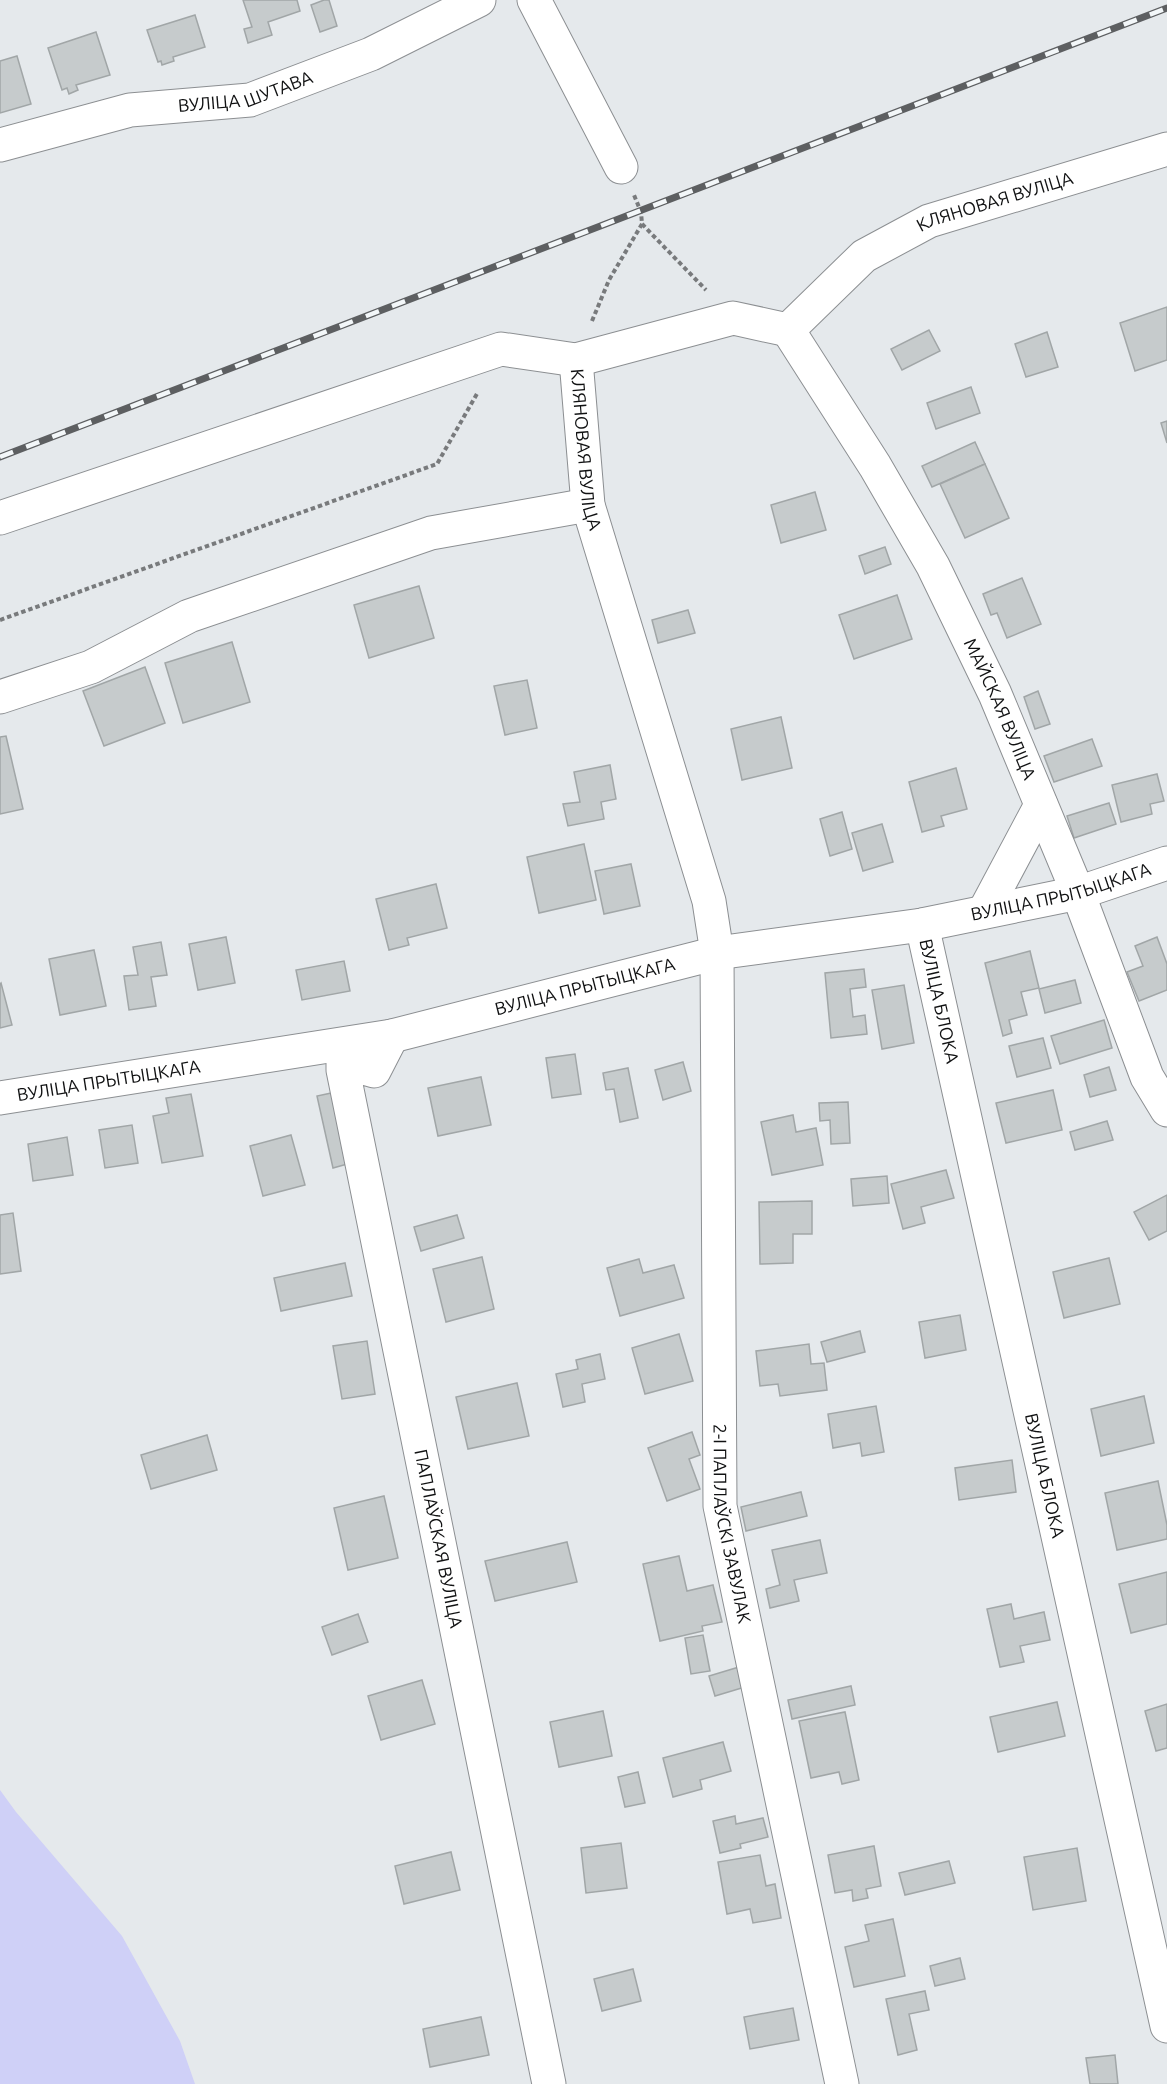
<svg xmlns="http://www.w3.org/2000/svg" width="1167" height="2084" font-family="Ubuntu,sans-serif">
  <style>
    .green { fill: #cfd0f7 }
    .building { fill: #c6cbcc; stroke: #a1a6a7; stroke-width: 1.5 }
    .lines { fill: none; stroke-linecap: round; stroke-linejoin: round }
    .street-casing { stroke: #8c8f92; stroke-width: 35 }
    .path { stroke: #787a7c; stroke-width: 4; stroke-dasharray: 4.5 3; stroke-linecap: butt }
    .street { stroke: #fff; stroke-width: 33 }
    .rail-casing { stroke: #5d5f61; stroke-width: 7 }
    .rail { stroke: #f3f7f9; stroke-width: 4.5; stroke-dasharray: 14; stroke-linecap: butt }
    .labels { text-anchor: middle; stroke-width: 5; stroke-linejoin: round; paint-order: stroke }
    .street-label { font-size: 18px; fill: #101112; stroke: #f3f7f9 }
  </style>
  <rect width="100%" height="100%" fill="#e5e9ec"/>
  <polygon class="green" points="0,1790 16,1812 122,1936 180,2041 195,2084 0,2084"/>
  <g class="building">
    <polygon points="243,0 297,0 300,11 268,22 272,35 248,43 244,29 252,27"/>
    <polygon points="324,0 329,0 337,26 320,32 311,5"/>
    <polygon points="195,15 205,47 173,57 174,61 162,65 161,61 158,62 147,30"/>
    <polygon points="96,32 110,75 76,85 78,90 69,94 67,88 62,90 48,48"/>
    <polygon points="17,56 31,104 0,113 0,61"/>
    <polygon points="1167,307 1167,360 1135,371 1120,323"/>
    <polygon points="929,330 940,351 902,370 891,349"/>
    <polygon points="1047,332 1058,367 1026,377 1015,344"/>
    <polygon points="971,387 980,413 936,429 927,403"/>
    <polygon points="1167,421 1167,443 1161,423"/>
    <polygon points="975,442 985,464 932,487 922,466"/>
    <polygon points="985,464 1009,518 965,538 940,484"/>
    <polygon points="815,492 826,530 781,543 771,505"/>
    <polygon points="885,547 891,564 865,574 859,556"/>
    <polygon points="1022,578 1041,624 1007,638 997,613 991,615 983,594"/>
    <polygon points="419,586 434,638 369,658 354,605"/>
    <polygon points="897,595 912,639 854,659 839,615"/>
    <polygon points="688,610 695,633 658,643 652,620"/>
    <polygon points="232,642 250,702 183,723 165,663"/>
    <polygon points="145,667 165,723 104,746 83,691"/>
    <polygon points="527,680 537,728 505,735 494,686"/>
    <polygon points="1038,691 1050,724 1035,729 1024,697"/>
    <polygon points="781,717 792,768 742,780 731,729"/>
    <polygon points="6,736 23,809 0,814 0,737"/>
    <polygon points="1092,739 1102,766 1054,782 1044,756"/>
    <polygon points="610,765 616,799 601,802 604,819 568,826 563,804 580,802 574,772"/>
    <polygon points="956,768 967,809 941,816 944,826 922,832 909,782"/>
    <polygon points="1157,774 1164,801 1150,804 1152,814 1121,822 1112,785"/>
    <polygon points="1109,803 1116,824 1074,838 1067,816"/>
    <polygon points="842,812 852,849 830,856 820,819"/>
    <polygon points="882,824 893,862 863,871 852,833"/>
    <polygon points="584,844 596,900 539,913 527,857"/>
    <polygon points="631,864 640,906 604,914 595,871"/>
    <polygon points="436,884 447,928 407,938 409,945 389,950 376,899"/>
    <polygon points="226,937 235,983 198,990 189,944"/>
    <polygon points="1157,937 1167,964 1167,990 1139,1001 1127,972 1143,966 1135,946"/>
    <polygon points="161,942 167,975 151,977 156,1006 129,1010 124,976 138,975 133,947"/>
    <polygon points="94,950 106,1006 60,1015 49,959"/>
    <polygon points="1030,951 1039,988 1021,992 1027,1015 1009,1020 1012,1033 1003,1036 985,963"/>
    <polygon points="344,961 350,991 302,1000 296,970"/>
    <polygon points="864,969 866,987 850,989 853,1017 865,1015 867,1034 831,1038 825,973"/>
    <polygon points="1075,980 1081,1003 1045,1013 1039,989"/>
    <polygon points="1,983 12,1025 0,1028 0,984"/>
    <polygon points="904,985 914,1043 882,1049 872,990"/>
    <polygon points="1104,1020 1112,1048 1060,1064 1051,1036"/>
    <polygon points="1043,1038 1051,1068 1017,1077 1009,1046"/>
    <polygon points="575,1054 581,1094 552,1098 546,1058"/>
    <polygon points="683,1062 691,1091 663,1100 655,1070"/>
    <polygon points="1109,1067 1116,1090 1090,1097 1084,1075"/>
    <polygon points="628,1068 638,1118 620,1122 614,1089 606,1090 603,1073"/>
    <polygon points="481,1077 491,1125 438,1136 428,1088"/>
    <polygon points="1053,1090 1062,1130 1006,1143 996,1103"/>
    <polygon points="336,1092 351,1163 333,1168 317,1096"/>
    <polygon points="191,1094 203,1156 162,1163 153,1116 169,1113 166,1098"/>
    <polygon points="848,1102 850,1143 831,1144 830,1120 820,1121 819,1103"/>
    <polygon points="793,1115 796,1132 816,1128 823,1165 772,1175 761,1122"/>
    <polygon points="1107,1121 1113,1140 1075,1150 1070,1132"/>
    <polygon points="132,1125 138,1163 105,1168 99,1130"/>
    <polygon points="291,1135 305,1185 263,1196 250,1146"/>
    <polygon points="67,1137 73,1175 33,1181 28,1144"/>
    <polygon points="946,1170 954,1198 921,1207 925,1223 903,1229 891,1184"/>
    <polygon points="887,1176 889,1203 853,1206 851,1179"/>
    <polygon points="1167,1195 1167,1231 1149,1240 1134,1212"/>
    <polygon points="812,1201 812,1234 793,1234 793,1263 760,1264 759,1202"/>
    <polygon points="13,1213 21,1271 0,1274 0,1215"/>
    <polygon points="457,1215 464,1238 421,1251 414,1227"/>
    <polygon points="482,1257 494,1309 446,1322 433,1269"/>
    <polygon points="1109,1258 1120,1304 1064,1318 1053,1272"/>
    <polygon points="639,1259 643,1273 674,1265 684,1298 620,1316 607,1268"/>
    <polygon points="345,1263 352,1296 281,1311 274,1278"/>
    <polygon points="960,1315 966,1350 925,1358 919,1322"/>
    <polygon points="860,1331 865,1352 827,1362 821,1342"/>
    <polygon points="679,1334 693,1381 645,1394 632,1348"/>
    <polygon points="367,1341 375,1394 342,1399 333,1346"/>
    <polygon points="809,1344 811,1364 824,1363 827,1390 780,1396 778,1384 760,1386 756,1351"/>
    <polygon points="600,1354 605,1379 582,1384 585,1402 563,1407 556,1374 578,1369 576,1360"/>
    <polygon points="517,1383 529,1436 468,1449 456,1397"/>
    <polygon points="1144,1396 1154,1443 1101,1456 1091,1409"/>
    <polygon points="876,1406 884,1452 862,1456 860,1443 833,1448 828,1414"/>
    <polygon points="692,1432 700,1455 689,1459 700,1489 667,1501 648,1448"/>
    <polygon points="207,1435 217,1470 151,1489 141,1455"/>
    <polygon points="1012,1460 1016,1492 959,1500 955,1468"/>
    <polygon points="1158,1481 1167,1525 1167,1539 1117,1550 1105,1493"/>
    <polygon points="801,1492 807,1516 746,1531 741,1507"/>
    <polygon points="384,1496 398,1558 348,1570 334,1508"/>
    <polygon points="820,1540 827,1573 794,1580 799,1601 770,1608 766,1589 780,1585 772,1550"/>
    <polygon points="567,1542 577,1582 495,1601 485,1561"/>
    <polygon points="679,1556 687,1591 713,1585 722,1622 702,1626 703,1631 660,1641 643,1564"/>
    <polygon points="1167,1572 1167,1624 1131,1633 1119,1584"/>
    <polygon points="1011,1604 1014,1619 1044,1612 1050,1640 1020,1646 1024,1662 1000,1667 987,1609"/>
    <polygon points="358,1614 368,1642 332,1655 322,1627"/>
    <polygon points="703,1635 710,1671 691,1674 685,1638"/>
    <polygon points="739,1667 745,1687 715,1696 709,1676"/>
    <polygon points="422,1680 435,1724 381,1740 368,1696"/>
    <polygon points="851,1686 855,1705 792,1719 788,1700"/>
    <polygon points="1057,1702 1065,1736 998,1752 990,1717"/>
    <polygon points="1167,1704 1167,1748 1156,1751 1145,1711"/>
    <polygon points="603,1711 612,1756 559,1767 550,1722"/>
    <polygon points="845,1712 859,1780 842,1784 839,1772 811,1778 799,1721"/>
    <polygon points="723,1742 731,1771 700,1780 702,1789 673,1797 663,1758"/>
    <polygon points="638,1772 645,1803 625,1807 618,1777"/>
    <polygon points="735,1816 736,1824 763,1818 768,1837 740,1844 741,1848 720,1853 713,1821"/>
    <polygon points="621,1843 627,1888 586,1893 581,1848"/>
    <polygon points="874,1846 881,1886 866,1889 868,1898 853,1901 852,1890 835,1893 828,1855"/>
    <polygon points="1077,1848 1086,1901 1033,1910 1024,1857"/>
    <polygon points="451,1852 460,1890 404,1904 395,1866"/>
    <polygon points="760,1855 766,1886 775,1884 781,1918 753,1923 750,1909 727,1914 718,1862"/>
    <polygon points="949,1861 955,1883 905,1895 899,1873"/>
    <polygon points="893,1919 905,1976 854,1987 845,1947 869,1941 865,1925"/>
    <polygon points="960,1958 965,1979 935,1986 930,1966"/>
    <polygon points="633,1969 641,2001 602,2011 594,1979"/>
    <polygon points="925,1991 929,2010 909,2014 917,2050 898,2055 886,1999"/>
    <polygon points="793,2008 799,2040 750,2049 744,2017"/>
    <polygon points="481,2017 489,2055 430,2067 423,2029"/>
    <polygon points="1115,2055 1118,2084 1090,2084 1086,2058"/>
  </g>
  <g class="lines">
    <defs>
      <g id="street">
        <polyline points="534,0 621,167"/>
        <path id="s1" d="M0 145 130 110 250 100 371 54 479 0"/>
        <path id="s2" d="M788 330 875 466 933 566 995 694 1078 893 1147 1077 1167 1110"/>
        <path id="s3" d="M576 360 588 505 709 901 717 953 720 1506 842 2084"/>
        <path id="s4" d="M0 518 501 349 576 360 733 318 788 330 864 256 929 221 1167 149"/>
        <polyline points="0,697 91,667 189,616 431,533 588,505"/>
        <polyline points="984,912 1041,805"/>
        <path id="s5" d="M922 925 1167 2026"/>
        <path id="s6" d="M392 1036 374 1071 343 1062V1070L549 2084"/>
        <path id="s7" d="M0 1098 392 1036 717 953 922 925 1078 893 1167 863"/>
      </g>
    </defs>
    <use href="#street" class="street-casing"/>
    <g class="path">
      <polyline points="642,224 706,290"/>
      <polyline points="592,321 609,280 642,224 641,212 634,195"/>
      <polyline points="0,620 437,464 478,392"/>
    </g>
    <use href="#street" class="street"/>
    <defs>
      <polyline id="rail" points="0,457 1167,8"/>
    </defs>
    <use href="#rail" class="rail-casing"/>
    <use href="#rail" class="rail"/>
  </g>
  <g class="labels">
    <g class="street-label">
      <text dy="6" stroke="none"><textPath href="#s1" startOffset="252">ВУЛІЦА ШУТАВА</textPath></text>
      <text dy="6" stroke="none"><textPath href="#s4" startOffset="1072">КЛЯНОВАЯ ВУЛІЦА</textPath></text>
      <text dy="6" stroke="none"><textPath href="#s3" startOffset="90">КЛЯНОВАЯ ВУЛІЦА</textPath></text>
      <text dy="6" stroke="none"><textPath href="#s2" startOffset="435">МАЙСКАЯ ВУЛІЦА</textPath></text>
      <text dy="6" stroke="none"><textPath href="#s7" startOffset="1082">ВУЛІЦА ПРЫТЫЦКАГА</textPath></text>
      <text dy="6" stroke="none"><textPath href="#s7" startOffset="596">ВУЛІЦА ПРЫТЫЦКАГА</textPath></text>
      <text dy="6" stroke="none"><textPath href="#s5" startOffset="78">ВУЛІЦА БЛОКА</textPath></text>
      <text dy="6" stroke="none"><textPath href="#s7" startOffset="110">ВУЛІЦА ПРЫТЫЦКАГА</textPath></text>
      <text dy="6" stroke="none"><textPath href="#s5" startOffset="564">ВУЛІЦА БЛОКА</textPath></text>
      <text dy="6" stroke="none"><textPath href="#s3" startOffset="1184">2-І ПАПЛАЎСКІ ЗАВУЛАК</textPath></text>
      <text dy="6" stroke="none"><textPath href="#s6" startOffset="558">ПАПЛАЎСКАЯ ВУЛІЦА</textPath></text>
    </g>
  </g>
</svg>
